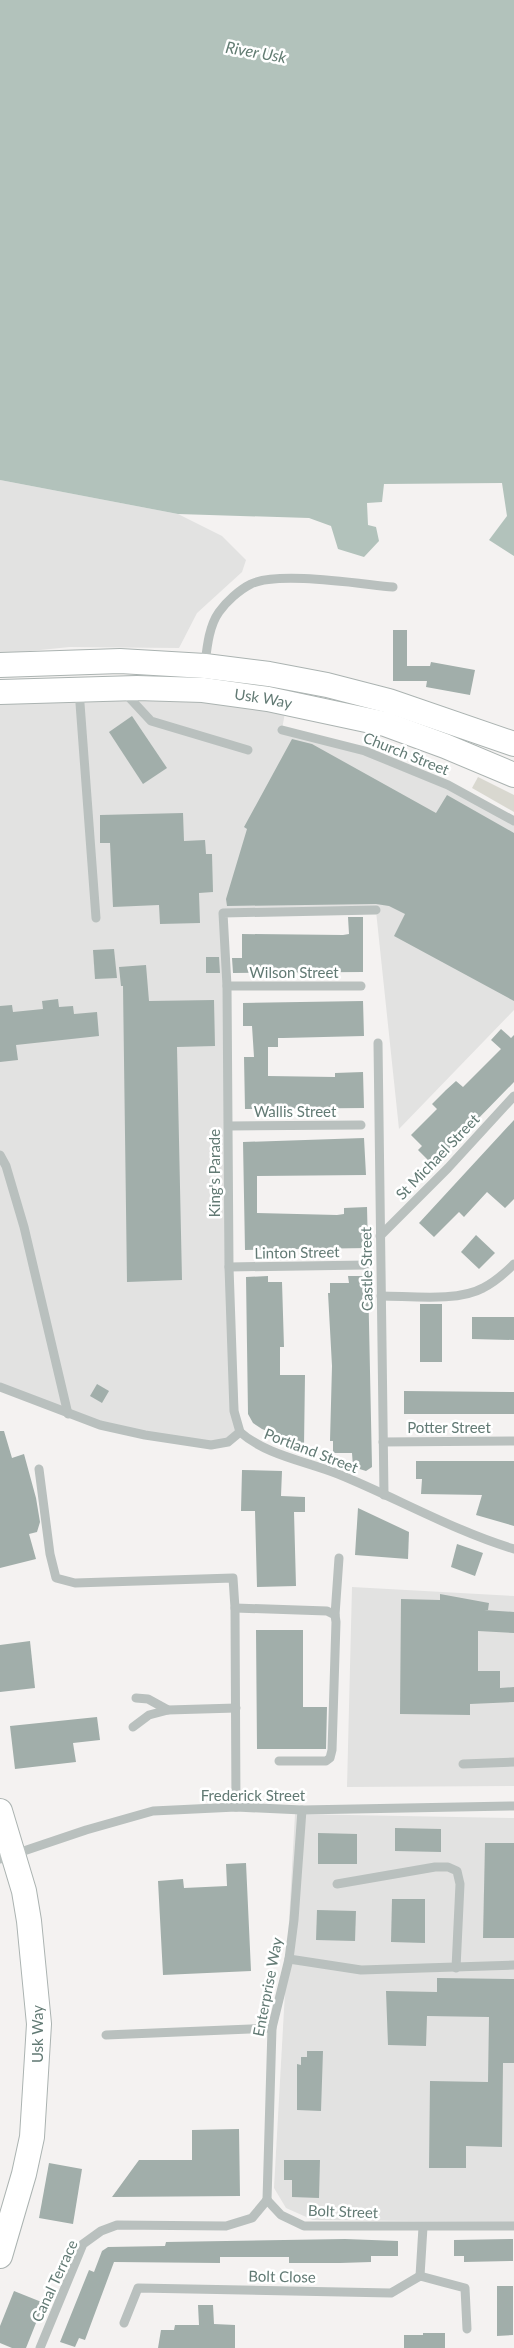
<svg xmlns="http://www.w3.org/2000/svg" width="514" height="2348" font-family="Lato,sans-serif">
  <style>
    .built { fill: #e2e2e1 }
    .green { fill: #d9d8d0 }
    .water { fill: #b2c2bb }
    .building { fill: #a1aeaa }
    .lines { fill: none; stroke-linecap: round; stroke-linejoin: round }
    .major-casing { stroke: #abb3b1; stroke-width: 26 }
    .minor { stroke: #b9c0be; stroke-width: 9 }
    .major { stroke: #fff; stroke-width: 24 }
    .labels { text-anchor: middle; stroke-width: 5; stroke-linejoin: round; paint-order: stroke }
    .street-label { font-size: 15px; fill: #627a74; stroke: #fff }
    .water-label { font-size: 16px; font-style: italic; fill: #627c72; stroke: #fff }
  </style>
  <rect width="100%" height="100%" fill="#f4f2f1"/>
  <g class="built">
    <polygon points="0,480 178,514 222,536 246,560 242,572 197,613 179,648 70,647 0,654"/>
    <polygon points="0,692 287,702 282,729 365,751 514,821 514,1010 399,1129 376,911 223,913 229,1267 240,1432 211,1445 100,1425 0,1387"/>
    <polygon points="352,1587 514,1596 514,1786 347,1787"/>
    <polygon points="295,1814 514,1818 514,2222 313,2220 286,2208 274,2188"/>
  </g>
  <polygon class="green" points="478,777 514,795 514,812 472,788"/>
  <polygon class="water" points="0,0 514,0 514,556 489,540 507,516 502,483 384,484 382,502 367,503 368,525 376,527 379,541 364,557 338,549 331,526 309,518 178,514 0,480"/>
  <g class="building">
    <polygon points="393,630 407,630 407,666 430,666 431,662 475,670 470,695 426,687 427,681 393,681"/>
    <polygon points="132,716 167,768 143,784 109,732"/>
    <polygon points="292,739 312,744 436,813 447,795 514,833 514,1001 394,936 405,914 389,906 376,904 227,906 226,899 247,829 244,827"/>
    <polygon points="183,813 184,841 205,840 206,854 212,854 213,892 199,893 200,923 160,924 159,905 113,907 110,843 100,843 100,815"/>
    <polygon points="348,917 363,917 363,972 233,973 232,958 242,958 242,934 343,935 349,934"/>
    <polygon points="114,949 117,978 95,979 93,950"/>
    <polygon points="206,957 219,957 220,973 206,973"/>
    <polygon points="146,965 149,1001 214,1000 215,1046 177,1047 182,1280 127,1282 123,986 121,986 119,967"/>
    <polygon points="58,999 59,1007 73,1006 74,1014 97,1012 99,1036 16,1045 18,1060 0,1062 0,1006 12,1005 13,1012 43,1009 42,1001"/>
    <polygon points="363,1001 364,1036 283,1038 278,1038 278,1047 268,1047 268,1076 335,1077 335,1073 363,1072 364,1108 245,1109 244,1057 254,1057 252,1026 243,1026 243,1003"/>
    <polygon points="501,1029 511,1038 514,1035 514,1082 433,1165 418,1150 422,1146 411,1135 437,1109 432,1104 446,1090 456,1081 463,1087 501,1049 491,1040"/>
    <polygon points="514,1120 514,1199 505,1208 487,1192 464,1217 459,1212 434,1237 419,1223"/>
    <polygon points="364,1138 366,1175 257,1176 257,1213 337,1215 344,1214 344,1208 367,1207 368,1248 245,1250 243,1142"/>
    <polygon points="476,1235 495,1253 479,1269 461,1252"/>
    <polygon points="268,1276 268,1282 282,1282 284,1347 280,1347 280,1375 305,1375 304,1446 262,1429 253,1423 248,1414 246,1277"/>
    <polygon points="348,1276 368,1276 372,1467 366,1471 353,1467 352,1453 333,1453 333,1441 330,1441 332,1366 328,1293 330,1293 330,1283 349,1283"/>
    <rect x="420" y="1304" width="22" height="58"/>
    <polygon points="472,1317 514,1317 514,1340 472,1339"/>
    <polygon points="97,1384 109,1391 102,1403 90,1396"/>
    <polygon points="404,1391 514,1392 514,1414 404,1414"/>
    <polygon points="0,1431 4,1431 12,1458 24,1454 36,1498 40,1522 37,1532 29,1534 36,1559 0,1568"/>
    <polygon points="416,1461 514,1461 514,1526 476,1515 482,1495 421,1494 422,1479 416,1479"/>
    <polygon points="242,1470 282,1471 281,1496 305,1497 305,1512 294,1512 296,1586 257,1587 255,1511 241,1511"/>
    <polygon points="358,1508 409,1532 408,1559 355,1555"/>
    <polygon points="457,1544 483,1553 475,1576 451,1567"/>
    <polygon points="440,1594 489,1603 488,1610 484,1610 514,1612 514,1633 478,1631 478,1671 500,1671 500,1688 514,1687 514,1702 470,1704 470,1715 400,1714 401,1599 440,1600"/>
    <polygon points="256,1630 303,1630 303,1707 327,1707 326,1749 257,1749"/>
    <polygon points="30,1641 35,1688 0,1692 0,1645"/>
    <polygon points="97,1717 100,1740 73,1743 76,1762 15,1769 10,1726"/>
    <polygon points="395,1828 441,1829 441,1852 395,1851"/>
    <polygon points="318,1833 357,1834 357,1864 318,1864"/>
    <polygon points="485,1843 514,1843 514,1938 483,1938"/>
    <polygon points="246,1863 251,1971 163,1975 158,1881 183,1879 184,1888 227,1886 226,1864"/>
    <polygon points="392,1899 425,1899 425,1943 391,1942"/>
    <polygon points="317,1910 356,1911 355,1941 316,1940"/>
    <polygon points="437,1978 514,1979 514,2063 503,2063 502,2147 466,2146 466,2168 429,2168 430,2081 488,2082 489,2017 427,2016 426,2046 388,2045 386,1991 437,1992"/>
    <polygon points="307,2051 323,2051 321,2111 297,2110 297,2064 301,2065 301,2057 307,2057"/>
    <polygon points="239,2129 240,2196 112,2197 139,2160 192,2160 192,2130"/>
    <polygon points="284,2160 320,2160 319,2198 292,2197 292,2180 284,2180"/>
    <polygon points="49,2163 82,2169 73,2224 39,2218"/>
    <polygon points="345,2239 398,2241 398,2256 371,2256 371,2262 340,2263 289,2263 289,2257 220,2257 220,2263 114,2262 85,2340 79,2338 75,2347 60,2342 89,2270 94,2272 102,2251 108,2247 165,2246 166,2242"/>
    <polygon points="513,2239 513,2261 464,2262 464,2256 454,2256 454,2240"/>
    <polygon points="497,2286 513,2286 513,2335 497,2336"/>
    <polygon points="14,2291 44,2303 26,2348 12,2348 0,2343 0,2326"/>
    <polygon points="198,2305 213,2305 214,2324 235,2325 235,2348 158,2348 161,2330 174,2330 175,2325 199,2325"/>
    <polygon points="423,2333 445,2333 445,2348 404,2348 404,2335 423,2335"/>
  </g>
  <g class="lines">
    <defs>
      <g id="major">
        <polyline points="0,665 120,661 205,666 269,674 327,685 389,701 514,744"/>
        <path id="s1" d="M0 692 137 688 203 690 268 699 385 724 445 746 514 775"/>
        <polyline points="0,1811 24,1891 29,1921 39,2024 32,2137 24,2174 0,2256"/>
      </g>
    </defs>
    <use href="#major" class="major-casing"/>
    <g class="minor">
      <path d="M205 664C207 647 209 626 219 612 226 602 239 590 251 584 279 571 359 584 393 587"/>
      <polyline points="79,690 96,918"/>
      <polyline points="125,693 151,721 248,750"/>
      <polyline points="282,730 365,751 448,785 514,821"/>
      <polyline points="227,986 361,986"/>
      <polyline points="378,1043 384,1495"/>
      <polyline points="229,1126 361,1125"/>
      <polyline points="0,1155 6,1166 24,1227 68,1414"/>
      <polyline points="380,1236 448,1168 514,1096"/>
      <polyline points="229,1267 366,1265"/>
      <path d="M381 1296C410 1296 458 1302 483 1288 495 1282 505 1273 514 1264"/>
      <path d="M0 1387 100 1425 145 1435 211 1445 228 1442 240 1432C266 1455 305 1461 338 1474 397 1498 452 1530 514 1549"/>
      <polyline points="240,1432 234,1411 229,1267 227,986 223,913 376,910"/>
      <polyline points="383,1442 514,1441"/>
      <polyline points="39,1469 50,1554 56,1578 75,1583 233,1578 235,1608 236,1807"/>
      <polyline points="235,1608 327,1611 335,1615 336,1622 332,1750 330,1758 326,1761 279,1761"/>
      <polyline points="335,1615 339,1558"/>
      <polyline points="136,1698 148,1699 168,1710 236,1708"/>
      <polyline points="133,1727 149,1715 168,1710"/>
      <polyline points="463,1764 514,1762"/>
      <polyline points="0,1859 86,1830 153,1811 236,1807 302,1810 514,1806"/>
      <polyline points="337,1884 435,1867 448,1867 457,1871 460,1884 456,1968"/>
      <polyline points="289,1959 361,1970 514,1965"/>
      <polyline points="106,2035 272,2028"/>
      <polyline points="267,2200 272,2028 289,1959 294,1920 302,1810"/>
      <polyline points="267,2200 281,2215 304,2226 514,2226"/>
      <polyline points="420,2276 423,2227"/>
      <polyline points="124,2323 138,2288 391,2293 420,2276 465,2288 467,2329"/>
      <polyline points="40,2348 83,2244 101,2231 117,2225 226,2226 252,2218 267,2200"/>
    </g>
    <use href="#major" class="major"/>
  </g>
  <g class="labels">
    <g class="street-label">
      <text dy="5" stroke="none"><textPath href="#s1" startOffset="264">Usk Way</textPath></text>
      <text transform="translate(406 754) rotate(22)" y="5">Church Street</text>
      <text x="294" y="978">Wilson Street</text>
      <text x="295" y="1117">Wallis Street</text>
      <text transform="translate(438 1157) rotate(-46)" y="5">St Michael Street</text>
      <text transform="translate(215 1173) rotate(-90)" y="5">King's Parade</text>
      <text transform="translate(297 1253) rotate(-1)" y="5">Linton Street</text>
      <text transform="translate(367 1269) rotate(-91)" y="5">Castle Street</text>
      <text x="449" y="1433">Potter Street</text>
      <text transform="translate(311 1451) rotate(21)" y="5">Portland Street</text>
      <text x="253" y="1801">Frederick Street</text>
      <text transform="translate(268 1987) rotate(-79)" y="5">Enterprise Way</text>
      <text transform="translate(38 2034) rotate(-90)" y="5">Usk Way</text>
      <text transform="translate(343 2212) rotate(2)" y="5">Bolt Street</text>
      <text transform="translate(282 2277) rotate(1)" y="5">Bolt Close</text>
      <text transform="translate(55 2281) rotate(-65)" y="5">Canal Terrace</text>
    </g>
    <g class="water-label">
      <text transform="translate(256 52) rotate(10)" y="6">River Usk</text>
    </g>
  </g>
</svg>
